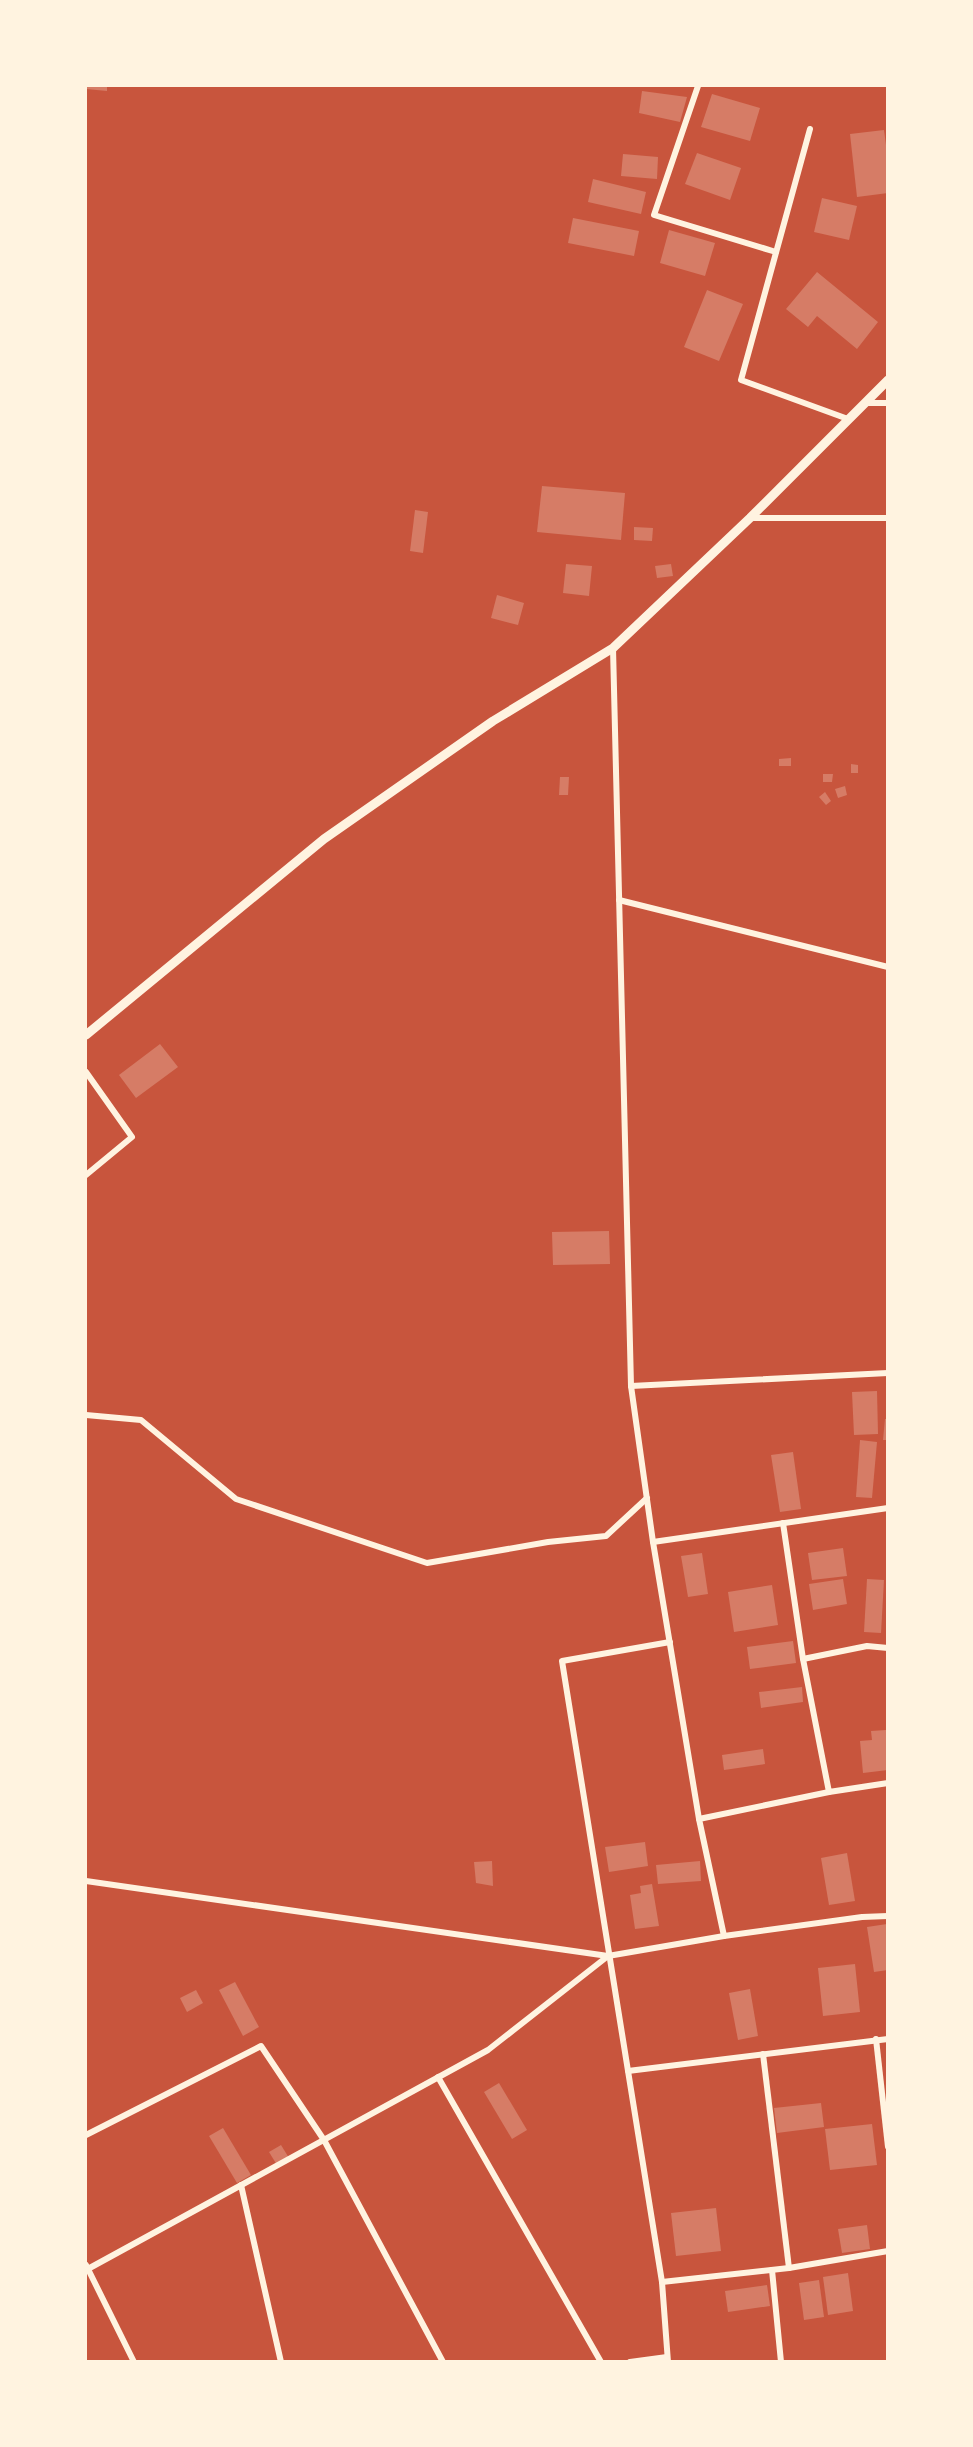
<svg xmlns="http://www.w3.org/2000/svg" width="973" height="2447" font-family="Manrope,sans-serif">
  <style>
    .building { fill: #d67c66 }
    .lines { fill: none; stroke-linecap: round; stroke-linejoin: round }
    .minor { stroke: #fff3e0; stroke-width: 6 }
    .tertiary { stroke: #fff3e0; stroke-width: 9 }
  </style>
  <rect width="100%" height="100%" fill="#c8553d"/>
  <g class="building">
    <polygon points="86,86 107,86 107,91 86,89"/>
    <polygon points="642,91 687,97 680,122 639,113"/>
    <polygon points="712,94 760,108 750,141 701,127"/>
    <polygon points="884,130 888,160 888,193 857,197 850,134"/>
    <polygon points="697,153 741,168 730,200 685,184"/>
    <polygon points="623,154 658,157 657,179 621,176"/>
    <polygon points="593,179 646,192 641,214 588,202"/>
    <polygon points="822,198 857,206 849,240 814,232"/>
    <polygon points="573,218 639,231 634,256 568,243"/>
    <polygon points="669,230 715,243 705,276 660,263"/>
    <polygon points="817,272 878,322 857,349 817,316 808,327 786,309"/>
    <polygon points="707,290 743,304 719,361 684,347"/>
    <polygon points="542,486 625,493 621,540 537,532"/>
    <polygon points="415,510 428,512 423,553 410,551"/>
    <polygon points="634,527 653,528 652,541 634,540"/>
    <polygon points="566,564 592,566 589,596 563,593"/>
    <polygon points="671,564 673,576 657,578 655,566"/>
    <polygon points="497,595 524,603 518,625 491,618"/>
    <polygon points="791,758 791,766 779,766 779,759"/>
    <polygon points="851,764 858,765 858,773 851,773"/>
    <polygon points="823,774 833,774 832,782 823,782"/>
    <polygon points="560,777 569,777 568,795 559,795"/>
    <polygon points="845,786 847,795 838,798 835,789"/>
    <polygon points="825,792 831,801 826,805 819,797"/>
    <polygon points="160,1044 178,1067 136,1098 119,1075"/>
    <polygon points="609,1231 610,1264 553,1265 552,1232"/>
    <polygon points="877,1391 878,1434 854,1435 852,1392"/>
    <polygon points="885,1419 888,1419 888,1440 883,1440"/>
    <polygon points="860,1440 877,1442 872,1498 856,1497"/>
    <polygon points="793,1452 801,1509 780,1512 771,1455"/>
    <polygon points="843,1548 847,1576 812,1580 808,1553"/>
    <polygon points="702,1553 708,1594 688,1597 681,1556"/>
    <polygon points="843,1579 847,1604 813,1610 809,1584"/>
    <polygon points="867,1579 884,1580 881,1633 864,1632"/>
    <polygon points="772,1585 778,1625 734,1632 728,1592"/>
    <polygon points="793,1641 796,1663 750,1669 747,1647"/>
    <polygon points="802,1687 803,1702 761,1708 759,1692"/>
    <polygon points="886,1730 888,1770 863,1773 860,1741 872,1740 871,1731"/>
    <polygon points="763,1749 765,1764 724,1770 722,1755"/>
    <polygon points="645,1842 648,1866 609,1872 605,1847"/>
    <polygon points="847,1853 855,1901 829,1905 821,1858"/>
    <polygon points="492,1861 493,1886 476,1883 474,1862"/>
    <polygon points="700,1861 701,1881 658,1884 656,1865"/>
    <polygon points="652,1884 659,1926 635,1929 630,1895 641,1893 640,1886"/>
    <polygon points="887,1924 888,1970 874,1972 867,1927"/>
    <polygon points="855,1964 860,2012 823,2016 818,1968"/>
    <polygon points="235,1982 259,2027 243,2036 219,1990"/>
    <polygon points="750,1989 758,2036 738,2040 729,1993"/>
    <polygon points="196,1990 203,2003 187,2012 180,1998"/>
    <polygon points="499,2083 527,2130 512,2139 484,2092"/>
    <polygon points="821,2103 824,2127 777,2133 774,2108"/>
    <polygon points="872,2124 877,2165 830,2170 825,2129"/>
    <polygon points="223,2128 251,2175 237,2183 209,2136"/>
    <polygon points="281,2145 289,2158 277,2165 269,2152"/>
    <polygon points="716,2208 721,2251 676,2256 671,2213"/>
    <polygon points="867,2225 870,2249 842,2253 838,2229"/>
    <polygon points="848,2273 853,2311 828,2315 823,2277"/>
    <polygon points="819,2280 824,2317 804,2320 799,2283"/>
    <polygon points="767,2285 770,2306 728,2312 725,2291"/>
  </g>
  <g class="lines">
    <g class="minor">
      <polyline points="698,86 654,215 776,252"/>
      <polyline points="810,129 741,380 848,419"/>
      <polyline points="865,403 888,403"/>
      <polyline points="751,518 888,518"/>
      <polyline points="613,648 631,1386 653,1542 699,1819"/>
      <polyline points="619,900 888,967"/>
      <polyline points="86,1072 132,1137 86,1175"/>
      <polyline points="631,1386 888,1373"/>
      <polyline points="86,1415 141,1420 236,1499 427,1563 548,1542 606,1536 647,1498"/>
      <polyline points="783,1523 803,1659 829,1792 888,1783"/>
      <polyline points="653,1542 888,1508"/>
      <polyline points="803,1659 867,1646 888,1648"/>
      <polyline points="86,1881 608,1956 724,1936 862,1917 888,1916"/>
      <polyline points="724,1936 699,1819 829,1792"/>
      <polyline points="876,2039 888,2147"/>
      <polyline points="763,2054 789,2268"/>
      <polyline points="628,2071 888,2039"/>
      <polyline points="438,2077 601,2362"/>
      <polyline points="86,2135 261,2046 324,2140 443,2362"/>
      <polyline points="241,2185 281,2362"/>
      <polyline points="86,2265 134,2362"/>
      <polyline points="86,2270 488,2050 608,1956"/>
      <polyline points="772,2270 781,2362"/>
      <polyline points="662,2282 789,2268 888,2251"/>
      <polyline points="630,2362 667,2357"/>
      <polyline points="668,2362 662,2282 562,1661 670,1642"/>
    </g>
    <polyline class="tertiary" points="86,1035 324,839 493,721 613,648 750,518 888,380"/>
  </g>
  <rect width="973" height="2447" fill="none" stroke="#fff3e0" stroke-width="174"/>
</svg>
